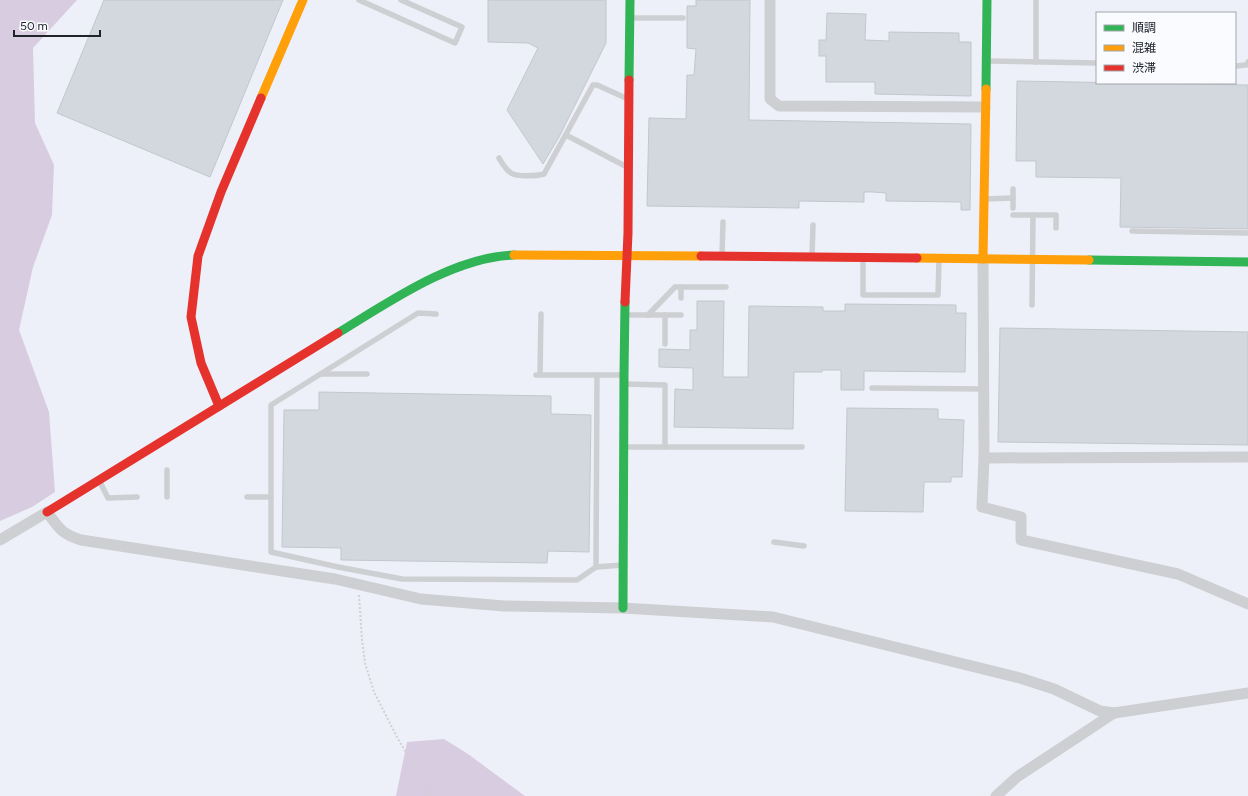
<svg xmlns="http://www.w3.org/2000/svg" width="1248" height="796" font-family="Figtree,'Noto Sans JP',sans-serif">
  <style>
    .forest { fill: #d8cce1 }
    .building { fill: #d3d7de; stroke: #c2c6cd }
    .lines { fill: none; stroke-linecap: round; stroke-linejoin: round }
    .path { stroke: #d0d1d4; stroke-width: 2; stroke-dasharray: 2 2; stroke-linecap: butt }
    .lane { stroke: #cecfd2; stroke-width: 5.5 }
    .street { stroke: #cecfd2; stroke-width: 11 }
    .fast { stroke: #30b455; stroke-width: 9 }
    .slow { stroke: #ff9f0a; stroke-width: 9 }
    .jam { stroke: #e5322d; stroke-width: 9 }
  </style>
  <rect width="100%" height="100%" fill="#edf0f8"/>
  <g class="forest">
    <polygon points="0,0 77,0 33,48 35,123 54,165 52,215 33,267 19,330 49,412 55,492 32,507 0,521"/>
    <polygon points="444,739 468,754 525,796 396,796 407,742"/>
  </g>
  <g class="building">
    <polygon points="104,0 283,0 210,177 57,113"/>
    <polygon points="488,0 606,0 606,43 559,137 543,164 507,110 538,48 528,43 488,42"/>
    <polygon points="696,0 750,0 749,120 971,124 970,210 961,210 961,202 886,201 886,193 873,192 864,192 864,202 799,201 799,208 647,206 649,118 686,119 687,75 694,75 696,49 687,48 687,6 696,6"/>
    <polygon points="827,13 866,14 865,40 889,41 889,32 959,33 959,42 971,42 971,96 875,94 875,82 826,82 826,56 819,56 819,40 826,40"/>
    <polygon points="1017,81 1248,85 1248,229 1120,227 1121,178 1036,177 1036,161 1016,161"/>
    <polygon points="697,301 724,301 723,377 748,377 749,306 823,307 823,311 845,311 845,304 956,305 956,313 966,313 965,372 864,371 864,390 841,390 841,370 822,370 822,372 794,372 793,429 674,427 675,389 693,390 693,368 659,367 659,349 690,350 690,330 697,330"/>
    <polygon points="1000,328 1248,332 1248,445 998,442"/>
    <polygon points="319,392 551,396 551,414 591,415 589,552 548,551 547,563 341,560 341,548 282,547 284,410 319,410"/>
    <polygon points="847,408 938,409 938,419 964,420 962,477 951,477 951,482 924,482 923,512 845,511"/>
  </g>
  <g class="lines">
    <polyline class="path" points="359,595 362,640 365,663 374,692 398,739 432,796"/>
    <g class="lane">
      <polyline points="359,0 455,43 462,27 401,0"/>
      <polyline points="632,18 683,18"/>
      <polyline points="986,61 1097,63"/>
      <polyline points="1036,62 1036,0"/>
      <polyline points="1235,66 1246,65 1248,62"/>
      <polyline points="566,135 627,167"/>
      <path d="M499 158C502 163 506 170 511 173 517 177 537 176 544 174L593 85H597L628 99"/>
      <polyline points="984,199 1013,198"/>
      <polyline points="1013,208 1013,189"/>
      <polyline points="1013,215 1056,215 1056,228"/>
      <polyline points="1132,231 1248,233"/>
      <polyline points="722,256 723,222"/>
      <polyline points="812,257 813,225"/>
      <polyline points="863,258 863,295 938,295 939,259"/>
      <polyline points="681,298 681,287"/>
      <polyline points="1032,305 1033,215"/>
      <polyline points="436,314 418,313 271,405 271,552 338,567 402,579 577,580 596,567 623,565"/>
      <polyline points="626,315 681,315"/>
      <polyline points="648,315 675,287 726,287"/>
      <polyline points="665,344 665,315"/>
      <polyline points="321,374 367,374"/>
      <polyline points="540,374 541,314"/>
      <polyline points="536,375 624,375"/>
      <polyline points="624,384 665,385 665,447"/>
      <polyline points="872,388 984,389"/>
      <polyline points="624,447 802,447"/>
      <polyline points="99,480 108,498 137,497"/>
      <polyline points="167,497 167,470"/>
      <polyline points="247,497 271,497"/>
      <polyline points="774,542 804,546"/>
      <polyline points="596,567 597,375"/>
    </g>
    <g class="street">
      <polyline points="770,0 770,99 779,106 985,107"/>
      <polyline points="983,259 984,458"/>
      <polyline points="1248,457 984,458 982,507 1021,517 1021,540 1178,574 1248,604"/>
      <path d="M0 540 47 512C59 528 61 534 81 540L335 579 421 599 504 606 623 608 773 617 1020 678 1054 689 1100 711 1114 713 1248 693"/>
      <polyline points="996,796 1017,777 1114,713"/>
    </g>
    <g class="fast">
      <polyline points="629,80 630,0"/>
      <polyline points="986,89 987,0"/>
      <polyline points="1089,260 1248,262"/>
      <path d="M338 333C389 302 453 257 514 255"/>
      <polyline points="623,608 624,375 625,302"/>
    </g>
    <g class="slow">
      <polyline points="261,98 303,0"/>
      <polyline points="514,255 701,256"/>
      <polyline points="917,258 1089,260"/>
      <polyline points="983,259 986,89"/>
    </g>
    <g class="jam">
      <polyline points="701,256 917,258"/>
      <polyline points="625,302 628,233 629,80"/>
      <polyline points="219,406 201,363 191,317 198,256 221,192 261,98"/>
      <polyline points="47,512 338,333"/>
    </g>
  </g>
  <rect x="1096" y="12" width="140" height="72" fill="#f9fbff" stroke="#a3a5aa"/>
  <rect x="1104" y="25" width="20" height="6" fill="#30b455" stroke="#a3a5aa"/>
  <text x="1132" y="32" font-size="12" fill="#21232b">順調</text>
  <rect x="1104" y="45" width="20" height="6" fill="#ff9f0a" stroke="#a3a5aa"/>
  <text x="1132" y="52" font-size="12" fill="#21232b">混雑</text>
  <rect x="1104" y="65" width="20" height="6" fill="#e5322d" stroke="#a3a5aa"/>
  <text x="1132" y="72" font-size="12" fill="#21232b">渋滞</text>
  <path d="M14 30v6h86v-6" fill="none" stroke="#21232b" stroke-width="2"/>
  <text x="20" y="30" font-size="12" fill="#21232b" stroke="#f9fbff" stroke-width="3" paint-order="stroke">50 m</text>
</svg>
